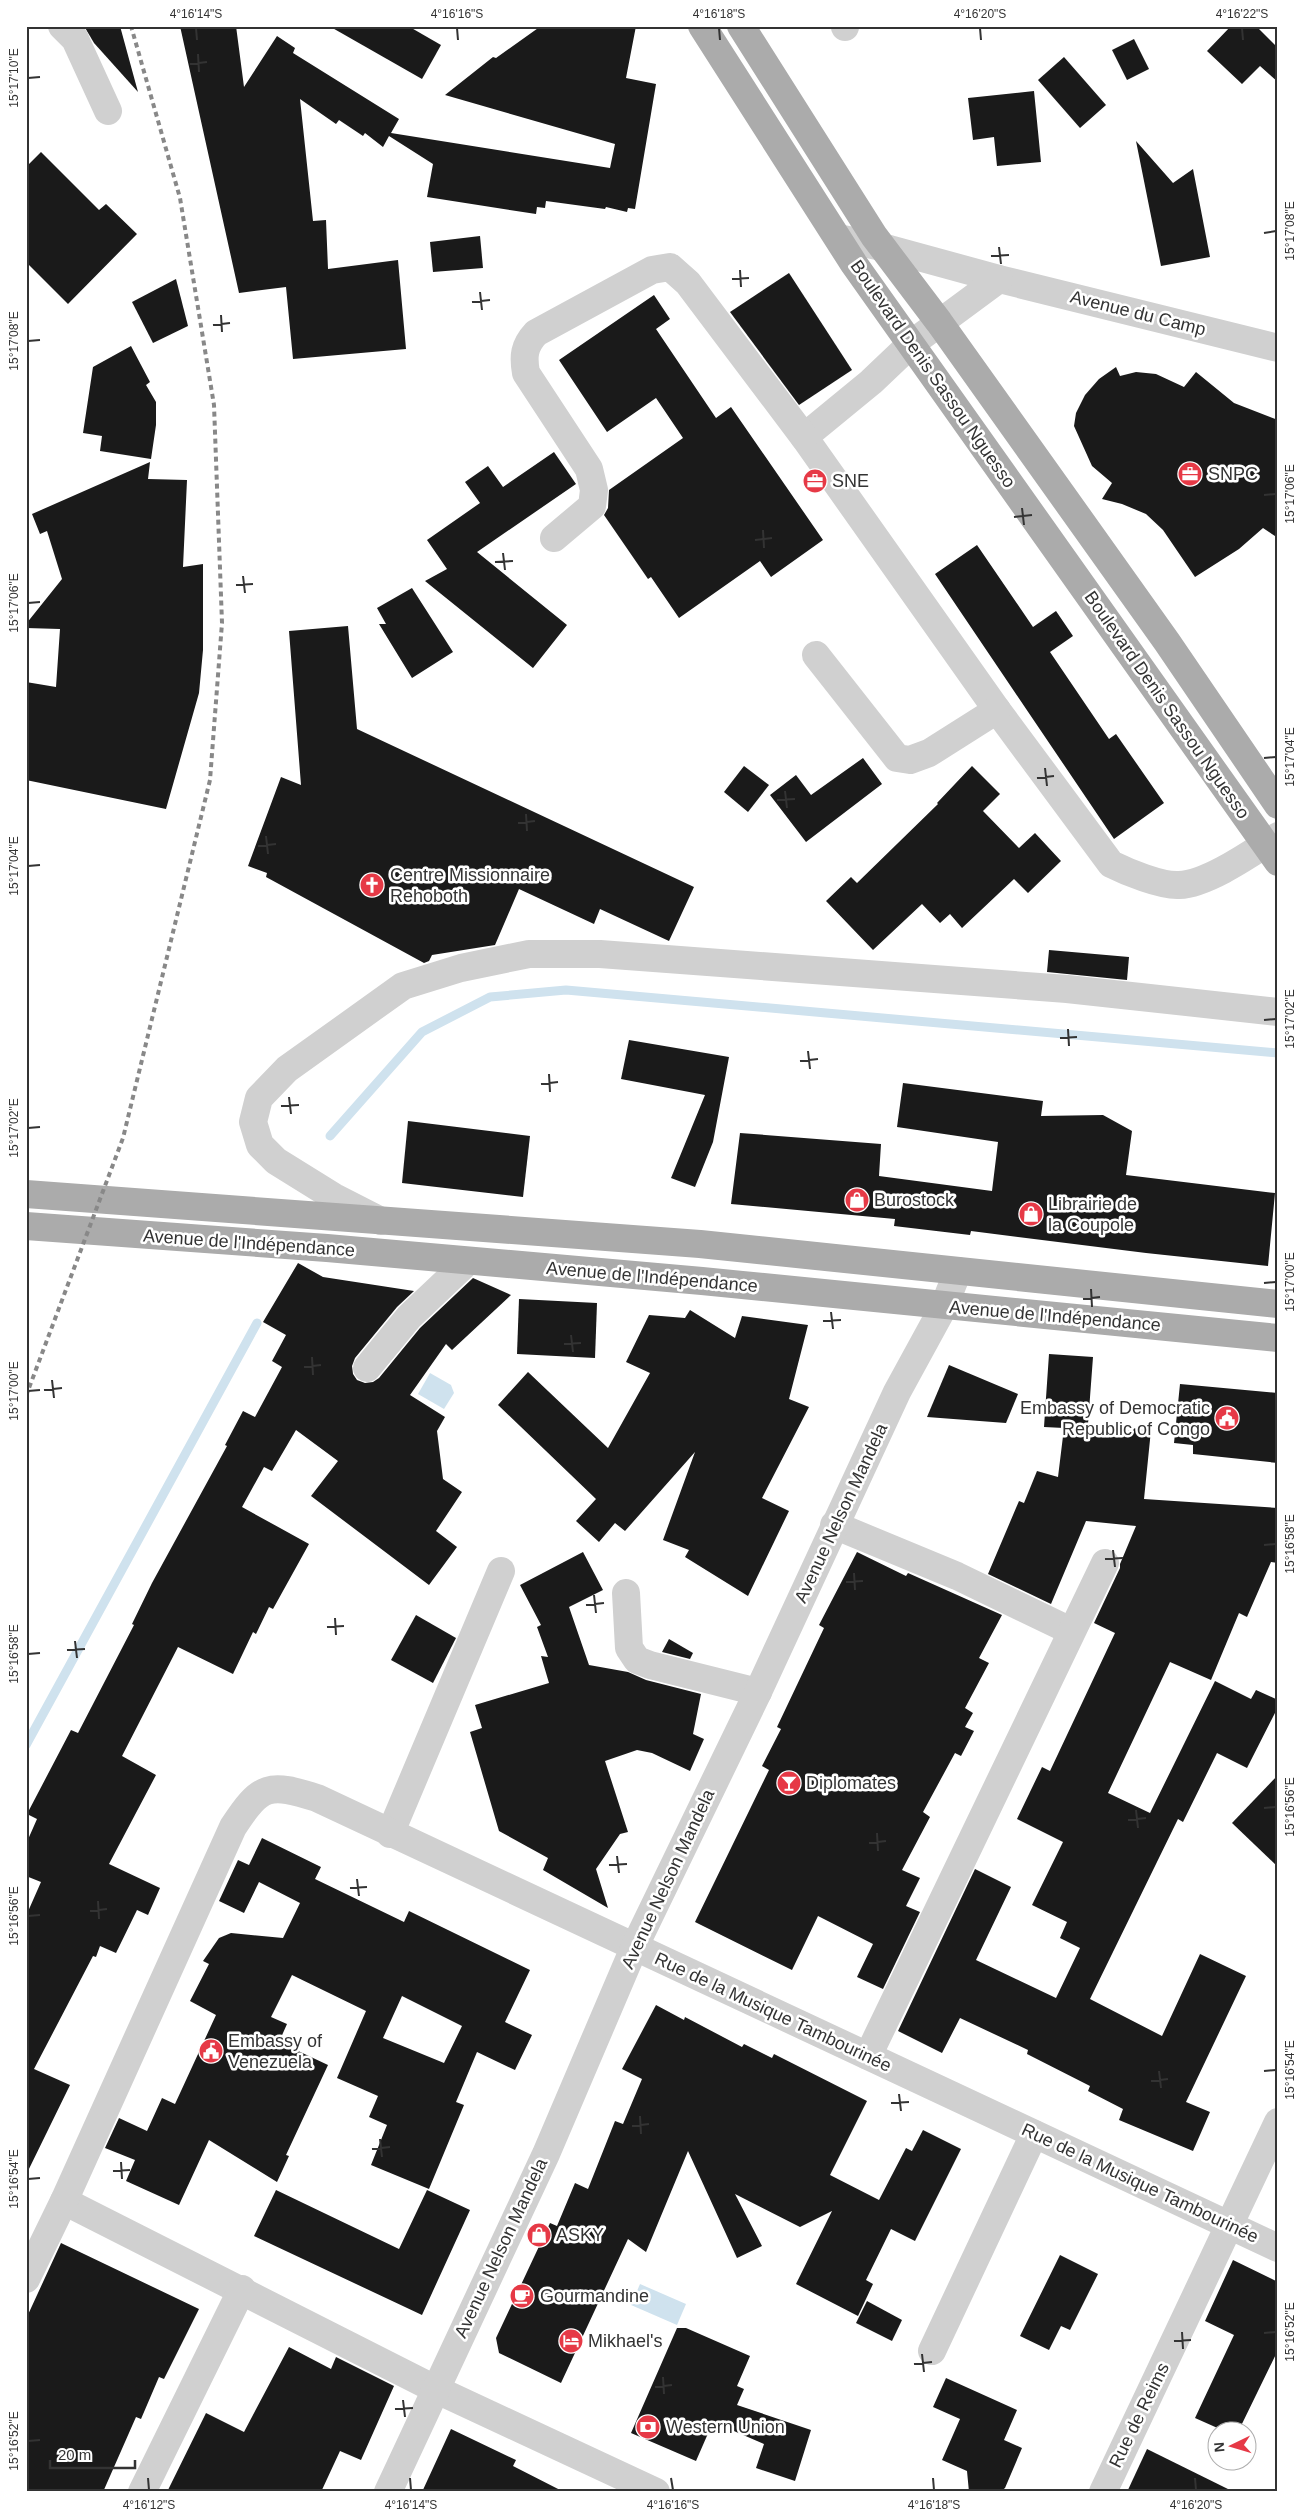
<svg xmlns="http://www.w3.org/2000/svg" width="1304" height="2518" font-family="Helvetica,sans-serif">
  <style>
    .water { fill: #cfe2ee }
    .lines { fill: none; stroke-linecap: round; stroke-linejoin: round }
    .stream { stroke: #cfe2ee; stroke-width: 9 }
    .building { fill: #1a1a1a; fill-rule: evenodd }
    .minor { stroke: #d0d0d0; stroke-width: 28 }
    .major { stroke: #ababab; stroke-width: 28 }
    .rail { stroke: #888; stroke-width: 4; stroke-dasharray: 5 4; stroke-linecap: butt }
    .ticks { fill: none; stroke: #333; stroke-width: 2 }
    .labels { text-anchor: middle; stroke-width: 5; stroke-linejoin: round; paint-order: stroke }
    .street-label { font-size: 18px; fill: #333; stroke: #fff }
    .poi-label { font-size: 18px; fill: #333; stroke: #fff; text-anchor: start }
    .neatline { fill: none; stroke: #333; stroke-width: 2 }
    .ticks-label { font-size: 12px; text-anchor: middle; fill: #333 }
  </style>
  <rect width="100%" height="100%" fill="#fff"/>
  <g class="water">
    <polygon points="430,1373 451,1385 454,1393 444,1409 418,1394"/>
    <polygon points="640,2284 686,2304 677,2325 631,2305"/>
  </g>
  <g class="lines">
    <g class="stream">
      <polyline points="330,1136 422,1032 490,997 566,990 1278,1053"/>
      <polyline points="26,1745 257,1323"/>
    </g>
  </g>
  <g class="building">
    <polygon points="84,26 120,26 138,92 94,43"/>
    <polygon points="180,26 236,26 244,87 277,36 295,48 293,53 399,119 391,133 610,168 615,144 445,95 493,57 496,58 541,26 636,26 626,78 656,84 635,209 628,208 627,212 606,207 605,209 546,201 545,208 537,207 536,214 427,197 433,164 389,136 383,147 365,133 363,136 339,120 336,124 300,99 313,221 326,220 328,269 398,260 406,349 293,359 286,287 239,293"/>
    <polygon points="329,26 408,26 441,45 422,79"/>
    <polygon points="1231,26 1256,26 1278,48 1278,82 1260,66 1242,84 1207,51"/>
    <polygon points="1134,39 1149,69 1127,80 1112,50"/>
    <polygon points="1064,57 1106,105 1080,128 1038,80"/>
    <polygon points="1034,91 1041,162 997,166 994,137 973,140 968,98"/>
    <polygon points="1136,141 1173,183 1193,169 1210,257 1161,266"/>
    <polygon points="41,152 99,210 106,204 137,234 68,304 26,262 26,167"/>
    <polygon points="480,236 483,268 433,272 430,242"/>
    <polygon points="789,273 852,370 799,405 730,312"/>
    <polygon points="176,279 188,326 153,343 132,302"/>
    <polygon points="654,295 670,319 656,329 716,418 731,407 823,540 771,577 760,561 679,618 651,577 648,579 604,515 608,508 609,490 683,438 656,398 607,432 559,360"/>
    <polygon points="131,346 150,382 146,385 156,402 156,425 151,459 100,451 102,436 83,433 93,367"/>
    <polygon points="1116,367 1120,376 1136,372 1156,374 1184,387 1196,372 1234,403 1278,420 1278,538 1263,528 1239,549 1195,577 1163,530 1146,514 1122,504 1102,499 1112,483 1092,466 1074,426 1076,413 1085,395 1099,379"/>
    <polygon points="554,452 576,484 477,552 567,625 533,668 425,581 447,569 427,540 480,503 465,482 488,466 503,487"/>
    <polygon points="150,462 148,479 187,480 183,567 203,564 203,650 199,693 166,809 26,780 26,682 56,687 60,629 26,628 26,624 62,579 47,531 40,534 32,514"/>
    <polygon points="977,545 1033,627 1056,611 1073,636 1050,652 1109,739 1116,734 1164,803 1114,839 935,574"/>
    <polygon points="412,588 453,652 412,678 379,624 386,624 377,608"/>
    <polygon points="348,626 357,729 694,887 669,941 600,909 594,924 519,889 495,945 432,955 429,961 424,963 266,877 267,873 248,866 281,777 301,785 289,631"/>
    <polygon points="863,758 882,784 806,842 770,795 796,775 811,795"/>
    <polygon points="744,766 769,785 748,812 724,792"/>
    <polygon points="972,766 1000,794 983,811 1019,848 1035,833 1061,861 1028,893 1014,879 962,928 950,914 940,923 922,904 873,950 826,901 851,877 857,883 938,804 937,803"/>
    <polygon points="1049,950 1129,957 1127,980 1047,972"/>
    <polygon points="629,1040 729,1057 713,1142 695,1187 671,1178 705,1095 621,1079"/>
    <polygon points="903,1083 1043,1101 1041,1116 1103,1115 1132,1131 1126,1175 1275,1193 1268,1266 1146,1253 971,1231 970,1235 894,1226 895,1219 731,1204 740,1133 881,1144 879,1176 992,1191 998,1142 897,1127"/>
    <polygon points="408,1121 530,1136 523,1197 402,1183"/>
    <polygon points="298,1263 323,1277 414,1291 397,1307 355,1358 352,1366 353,1374 357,1380 365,1383 373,1382 379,1378 420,1328 473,1278 511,1295 452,1350 446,1344 410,1395 445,1417 437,1431 443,1479 462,1492 436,1531 457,1547 429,1585 311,1496 338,1461 296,1430 272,1471 264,1467 242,1507 309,1544 273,1609 269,1607 256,1634 253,1632 233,1674 178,1647 122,1756 156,1775 109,1864 160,1888 148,1915 137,1910 116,1953 100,1946 96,1957 93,1956 34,2069 70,2085 26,2175 26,1916 41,1882 26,1876 26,1844 37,1819 27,1814 71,1730 78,1733 134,1625 132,1624 152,1583 227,1446 225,1445 243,1411 255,1417 282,1367 272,1361 286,1335 263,1322"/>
    <polygon points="519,1299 597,1303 595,1358 517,1354"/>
    <polygon points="690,1310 735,1338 742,1316 808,1325 789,1399 809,1407 762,1498 789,1511 748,1596 685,1557 689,1550 663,1540 695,1452 625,1531 615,1523 599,1542 576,1521 596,1499 498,1405 528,1372 608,1448 650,1373 626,1362 649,1315 685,1318"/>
    <polygon points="1049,1354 1093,1357 1088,1424 1151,1430 1144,1499 1278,1508 1278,1563 1271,1562 1247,1617 1239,1613 1211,1680 1170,1662 1108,1793 1150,1813 1215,1681 1251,1699 1256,1690 1278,1700 1278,1707 1247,1768 1217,1753 1183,1822 1178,1819 1090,1999 1162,2036 1200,1954 1246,1976 1186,2102 1210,2112 1193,2151 1119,2120 1123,2109 1088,2091 1090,2086 1027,2054 1028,2050 960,2018 942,2053 898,2031 975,1869 1011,1887 976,1960 1056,1998 1080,1948 1060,1938 1067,1922 1032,1905 1063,1842 1017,1819 1042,1767 1050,1771 1115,1633 1094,1623 1120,1568 1120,1564 1136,1526 1086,1521 1051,1604 988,1574 1019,1501 1024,1503 1037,1471 1058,1477 1064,1428 1044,1427"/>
    <polygon points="949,1365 1018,1394 1006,1423 927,1417"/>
    <polygon points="1180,1384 1278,1393 1278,1463 1193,1454 1193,1445 1174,1443"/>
    <polygon points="583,1552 603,1590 569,1607 589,1665 628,1672 646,1680 701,1694 693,1734 704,1739 690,1771 652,1753 637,1750 605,1761 628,1832 620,1834 596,1869 608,1908 543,1870 548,1858 499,1831 470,1732 482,1728 475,1705 549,1683 541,1656 548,1657 537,1627 541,1625 520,1585"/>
    <polygon points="857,1552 906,1576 908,1573 1002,1615 979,1658 989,1663 965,1708 973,1713 965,1727 974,1731 961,1756 955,1753 923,1812 930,1817 902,1870 920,1878 906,1906 920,1912 883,1989 857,1977 873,1944 818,1916 792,1970 695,1922 769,1770 762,1766 781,1729 777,1727 824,1628 819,1625"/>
    <polygon points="416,1615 456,1638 433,1683 391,1660"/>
    <polygon points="669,1639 693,1653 690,1659 662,1652"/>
    <polygon points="1278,1775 1278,1867 1232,1823"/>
    <path d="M262 1838 321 1867 315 1879 404 1922 409 1911 530 1970 505 2022 532 2035 515 2070 477 2052 456 2102 464 2105 429 2189 371 2165 387 2125 369 2117 378 2096 337 2078 366 2011 292 1975 271 2017 287 2024 279 2042 328 2065 286 2155 289 2156 277 2182 209 2140 179 2205 126 2181 135 2160 105 2148 119 2118 147 2131 162 2098 175 2104 216 2015 190 2001 209 1964 203 1961 219 1938 231 1933 283 1938 300 1903 259 1882 244 1913 219 1901 238 1860 249 1865ZM402 1996 462 2026 444 2063 383 2038Z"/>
    <polygon points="656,2005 684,2020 685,2017 742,2047 744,2044 772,2058 774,2054 867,2101 830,2175 879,2200 906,2148 912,2151 923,2130 961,2149 915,2241 891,2229 866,2280 873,2284 858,2316 796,2284 832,2211 800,2227 735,2194 762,2246 737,2258 688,2151 646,2252 628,2239 561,2383 499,2353 496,2338 550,2223 557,2226 575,2183 588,2189 615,2121 623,2124 642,2079 622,2069"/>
    <polygon points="276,2190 399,2249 427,2190 470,2210 422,2315 254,2236"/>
    <polygon points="61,2243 199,2309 164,2379 159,2377 141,2419 136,2417 103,2492 26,2492 26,2319"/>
    <polygon points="1060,2255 1098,2274 1070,2330 1061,2326 1049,2350 1020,2336"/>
    <polygon points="1233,2260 1278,2282 1278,2350 1239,2430 1222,2430 1195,2418 1234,2335 1205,2321"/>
    <polygon points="867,2301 902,2320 892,2341 856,2323"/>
    <polygon points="677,2328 686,2328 750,2356 737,2386 744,2389 737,2405 811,2430 795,2481 756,2468 764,2444 713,2422 696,2461 631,2433"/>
    <polygon points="289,2347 331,2369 336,2357 394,2386 361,2460 340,2451 321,2492 167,2492 206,2413 244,2432"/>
    <polygon points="946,2378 1017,2410 1004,2440 1022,2448 1005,2488 1000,2492 969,2492 967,2471 942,2460 960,2419 933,2407"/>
    <polygon points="451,2429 516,2460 513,2466 564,2492 422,2492"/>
    <polygon points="1147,2449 1234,2492 1127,2492"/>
  </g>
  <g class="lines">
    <g class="minor">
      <polyline points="62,26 75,39 108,111"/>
      <polyline points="845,26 845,27"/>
      <polyline points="838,238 882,247 999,279 1278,348"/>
      <path d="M999 279 911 344 871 382 804 437 997 710 1111 864C1127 872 1161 886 1179 885 1208 884 1253 852 1278 836"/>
      <path d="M554 538 592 506 594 490 589 469 526 373C523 356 524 346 536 333L652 270 670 267 688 283 804 437"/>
      <polyline points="816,655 897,758 910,760 929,753 997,710"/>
      <polyline points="381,1221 334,1197 276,1161 260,1145 253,1122 259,1098 287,1069 403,986 461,968 529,954 600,954 1067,989 1278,1012"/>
      <polyline points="367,1368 409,1317 468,1261"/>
      <polyline points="834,1525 957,1576 1071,1631"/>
      <polyline points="626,1593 629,1648 637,1660 650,1665 758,1692"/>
      <polyline points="390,1834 501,1571"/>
      <polyline points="868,2056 1105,1563"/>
      <polyline points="64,2201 435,2389 656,2492"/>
      <path d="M26 2279 64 2201 233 1827C261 1784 269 1783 317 1798L1278 2248"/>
      <polyline points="932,2351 1034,2134"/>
      <polyline points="142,2492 242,2289"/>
      <polyline points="388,2492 546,2154 634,1948 758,1692 897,1392 944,1306 958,1271"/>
      <polyline points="1103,2492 1278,2122"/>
    </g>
    <g class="major">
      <polyline points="702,26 854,264 1278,862"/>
      <polyline points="741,26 874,236 939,322 1167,642 1278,805"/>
      <polyline points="26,1194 700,1244 1278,1304"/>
      <polyline points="26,1226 327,1248 702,1281 1278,1338"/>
    </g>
    <polyline class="rail" points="26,1396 123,1138 210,780 222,623 214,405 180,198 131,26"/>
  </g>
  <path class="ticks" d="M196 28 197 40M457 28 458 40M719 28 720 40M980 28 981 40M1242 28 1243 40M198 54 199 72M190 64 207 62M28 78 40 77M1264 233 1276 231M999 247 1001 264M991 256 1009 255M740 270 741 287M732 279 749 278M480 292 482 310M472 302 490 300M221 315 222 332M213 325 230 323M28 341 40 340M1264 495 1276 494M1022 508 1024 525M1014 517 1032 515M763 530 764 548M755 540 772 538M503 553 505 570M495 562 513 561M243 576 245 593M236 585 253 584M28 603 40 602M1264 758 1276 757M1045 768 1047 786M1037 778 1054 776M785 791 787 808M777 800 795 799M526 814 527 831M518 823 535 821M266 836 268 854M258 846 276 844M28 866 40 865M1264 1020 1276 1019M1068 1029 1069 1046M1060 1038 1077 1037M808 1051 810 1069M800 1061 818 1059M549 1074 550 1092M541 1084 558 1082M289 1097 291 1114M281 1106 299 1105M28 1128 40 1127M1264 1283 1276 1282M1091 1289 1092 1307M1083 1299 1100 1297M831 1312 833 1329M823 1321 841 1320M571 1335 573 1352M564 1344 581 1343M312 1357 313 1375M304 1367 321 1365M52 1380 54 1398M44 1390 62 1388M28 1391 40 1390M1264 1545 1276 1544M1113 1550 1115 1567M1105 1559 1123 1558M854 1573 855 1590M846 1582 863 1581M594 1595 596 1613M586 1605 604 1603M335 1618 336 1635M327 1627 344 1626M75 1641 77 1658M67 1650 85 1649M28 1654 40 1653M1264 1808 1276 1807M1136 1810 1138 1828M1128 1820 1146 1818M877 1833 878 1851M869 1843 886 1841M617 1856 619 1873M609 1865 627 1864M357 1879 359 1896M350 1888 367 1887M98 1901 99 1919M90 1911 107 1909M28 1916 40 1915M1159 2071 1161 2088M1264 2071 1276 2070M1151 2081 1168 2079M899 2094 901 2111M891 2103 909 2102M640 2116 641 2134M632 2126 649 2124M380 2139 382 2157M372 2149 390 2147M121 2162 122 2179M113 2171 130 2170M28 2179 40 2178M1182 2332 1183 2349M1264 2333 1276 2332M1174 2341 1191 2340M922 2354 924 2372M914 2364 932 2362M663 2377 664 2394M655 2387 672 2385M403 2400 405 2417M395 2409 413 2408M28 2441 40 2440M148 2478 149 2490M410 2478 411 2490M671 2478 673 2490M933 2478 934 2490M1195 2478 1196 2490"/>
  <defs>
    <symbol id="office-disc" viewBox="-11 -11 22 22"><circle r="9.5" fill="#e63946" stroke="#fff"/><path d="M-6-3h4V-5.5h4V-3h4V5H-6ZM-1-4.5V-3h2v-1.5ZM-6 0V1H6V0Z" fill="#fff"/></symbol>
    <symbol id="church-disc" viewBox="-11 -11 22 22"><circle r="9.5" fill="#e63946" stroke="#fff"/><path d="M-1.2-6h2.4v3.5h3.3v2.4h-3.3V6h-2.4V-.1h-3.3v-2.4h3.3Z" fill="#fff"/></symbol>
    <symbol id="shop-disc" viewBox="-11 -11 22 22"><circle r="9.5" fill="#e63946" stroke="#fff"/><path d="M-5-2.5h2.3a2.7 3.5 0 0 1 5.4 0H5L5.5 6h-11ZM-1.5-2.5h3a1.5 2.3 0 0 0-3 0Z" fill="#fff"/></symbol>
    <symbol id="civic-disc" viewBox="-11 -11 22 22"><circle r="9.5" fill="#e63946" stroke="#fff"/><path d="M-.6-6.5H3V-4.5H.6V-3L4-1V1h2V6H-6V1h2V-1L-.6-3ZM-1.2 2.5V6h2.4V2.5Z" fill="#fff"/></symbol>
    <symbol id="bar-disc" viewBox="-11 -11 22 22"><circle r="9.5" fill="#e63946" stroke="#fff"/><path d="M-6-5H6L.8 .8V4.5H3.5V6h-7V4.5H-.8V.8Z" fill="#fff"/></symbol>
    <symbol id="cafe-disc" viewBox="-11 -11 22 22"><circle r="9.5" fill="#e63946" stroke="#fff"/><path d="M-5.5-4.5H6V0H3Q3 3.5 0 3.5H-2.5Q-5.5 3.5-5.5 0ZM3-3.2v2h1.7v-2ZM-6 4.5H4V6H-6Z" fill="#fff"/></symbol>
    <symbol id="hotel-disc" viewBox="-11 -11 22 22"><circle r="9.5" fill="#e63946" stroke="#fff"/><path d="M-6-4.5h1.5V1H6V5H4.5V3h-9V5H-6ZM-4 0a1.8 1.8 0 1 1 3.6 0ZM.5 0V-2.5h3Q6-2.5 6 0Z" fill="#fff"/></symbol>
    <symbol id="bank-disc" viewBox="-11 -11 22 22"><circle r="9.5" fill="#e63946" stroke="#fff"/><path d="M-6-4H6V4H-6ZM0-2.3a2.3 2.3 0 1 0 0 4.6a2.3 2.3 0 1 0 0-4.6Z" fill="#fff"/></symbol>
  </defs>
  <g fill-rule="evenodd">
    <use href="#office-disc" x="1176" y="460" width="28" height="28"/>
    <use href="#office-disc" x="801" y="467" width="28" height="28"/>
    <use href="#church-disc" x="358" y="871" width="28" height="28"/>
    <use href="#shop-disc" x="843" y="1186" width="28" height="28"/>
    <use href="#shop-disc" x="1017" y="1200" width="28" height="28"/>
    <use href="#civic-disc" x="1213" y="1404" width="28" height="28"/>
    <use href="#bar-disc" x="775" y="1769" width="28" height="28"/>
    <use href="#civic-disc" x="197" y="2037" width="28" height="28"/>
    <use href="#shop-disc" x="525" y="2221" width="28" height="28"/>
    <use href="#cafe-disc" x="508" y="2282" width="28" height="28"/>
    <use href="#hotel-disc" x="557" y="2327" width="28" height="28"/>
    <use href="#bank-disc" x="634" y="2413" width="28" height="28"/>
  </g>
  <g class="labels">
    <g class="street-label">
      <text transform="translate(1138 313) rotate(14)" y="6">Avenue du Camp</text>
      <text transform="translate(933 374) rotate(55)" y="6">Boulevard Denis Sassou Nguesso</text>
      <text transform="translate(1167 705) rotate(55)" y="6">Boulevard Denis Sassou Nguesso</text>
      <text transform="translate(249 1243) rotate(4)" y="6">Avenue de l'Indépendance</text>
      <text transform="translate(652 1277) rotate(5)" y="6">Avenue de l'Indépendance</text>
      <text transform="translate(1055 1316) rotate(5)" y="6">Avenue de l'Indépendance</text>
      <text transform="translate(841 1513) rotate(-65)" y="6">Avenue Nelson Mandela</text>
      <text transform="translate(668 1879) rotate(-65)" y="6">Avenue Nelson Mandela</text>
      <text transform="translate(773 2012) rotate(25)" y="6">Rue de la Musique Tambourinée</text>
      <text transform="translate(1140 2183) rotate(25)" y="6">Rue de la Musique Tambourinée</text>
      <text transform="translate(501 2248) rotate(-65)" y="6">Avenue Nelson Mandela</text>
      <text transform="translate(1139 2415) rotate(-64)" y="6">Rue de Reims</text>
    </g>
    <g class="poi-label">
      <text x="1208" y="480">SNPC</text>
      <text x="832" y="487">SNE</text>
      <text x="390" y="881">Centre Missionnaire<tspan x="390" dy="21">Rehoboth</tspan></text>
      <text x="874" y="1206">Burostock</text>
      <text x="1048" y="1210">Librairie de<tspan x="1048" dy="21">la Coupole</tspan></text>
      <text x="1210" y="1414" text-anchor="end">Embassy of Democratic<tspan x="1210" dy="21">Republic of Congo</tspan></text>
      <text x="806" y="1789">Diplomates</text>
      <text x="228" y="2047">Embassy of<tspan x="228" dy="21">Venezuela</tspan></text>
      <text x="556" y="2241">ASKY</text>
      <text x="540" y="2302">Gourmandine</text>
      <text x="588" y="2347">Mikhael's</text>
      <text x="666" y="2433">Western Union</text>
    </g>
  </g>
  <rect width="1304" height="2518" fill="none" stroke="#ffffff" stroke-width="55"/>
  <g transform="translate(1232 2446) rotate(265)"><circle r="24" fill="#ffffff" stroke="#adadad"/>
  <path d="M0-4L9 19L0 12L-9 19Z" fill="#e63946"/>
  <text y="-8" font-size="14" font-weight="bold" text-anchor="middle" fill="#333333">N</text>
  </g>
  <path d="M50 2460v8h85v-8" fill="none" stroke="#333333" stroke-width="2.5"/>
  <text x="58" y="2460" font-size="15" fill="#333333" stroke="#ffffff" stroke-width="4" paint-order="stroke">20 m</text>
  <rect x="28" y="28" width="1248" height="2462" class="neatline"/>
  <g class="ticks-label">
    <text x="196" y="18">4°16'14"S</text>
    <text x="457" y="18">4°16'16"S</text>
    <text x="719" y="18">4°16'18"S</text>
    <text x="980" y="18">4°16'20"S</text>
    <text x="1242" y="18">4°16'22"S</text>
    <text transform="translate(14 78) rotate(-90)" y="4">15°17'10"E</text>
    <text transform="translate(1290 231) rotate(-90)" y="4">15°17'08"E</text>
    <text transform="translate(14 341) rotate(-90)" y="4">15°17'08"E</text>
    <text transform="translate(1290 494) rotate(-90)" y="4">15°17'06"E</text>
    <text transform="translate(14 603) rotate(-90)" y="4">15°17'06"E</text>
    <text transform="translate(1290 757) rotate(-90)" y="4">15°17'04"E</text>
    <text transform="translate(14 866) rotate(-90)" y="4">15°17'04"E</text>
    <text transform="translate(1290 1019) rotate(-90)" y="4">15°17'02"E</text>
    <text transform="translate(14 1128) rotate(-90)" y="4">15°17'02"E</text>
    <text transform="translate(1290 1282) rotate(-90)" y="4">15°17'00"E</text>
    <text transform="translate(14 1391) rotate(-90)" y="4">15°17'00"E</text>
    <text transform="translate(1290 1544) rotate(-90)" y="4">15°16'58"E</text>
    <text transform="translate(14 1654) rotate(-90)" y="4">15°16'58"E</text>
    <text transform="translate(1290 1807) rotate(-90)" y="4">15°16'56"E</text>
    <text transform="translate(14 1916) rotate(-90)" y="4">15°16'56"E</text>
    <text transform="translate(1290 2070) rotate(-90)" y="4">15°16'54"E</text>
    <text transform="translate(14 2179) rotate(-90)" y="4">15°16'54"E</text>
    <text transform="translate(1290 2332) rotate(-90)" y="4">15°16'52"E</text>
    <text transform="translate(14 2441) rotate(-90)" y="4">15°16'52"E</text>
    <text x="149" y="2509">4°16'12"S</text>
    <text x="411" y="2509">4°16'14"S</text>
    <text x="673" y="2509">4°16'16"S</text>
    <text x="934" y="2509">4°16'18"S</text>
    <text x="1196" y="2509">4°16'20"S</text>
  </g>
</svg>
